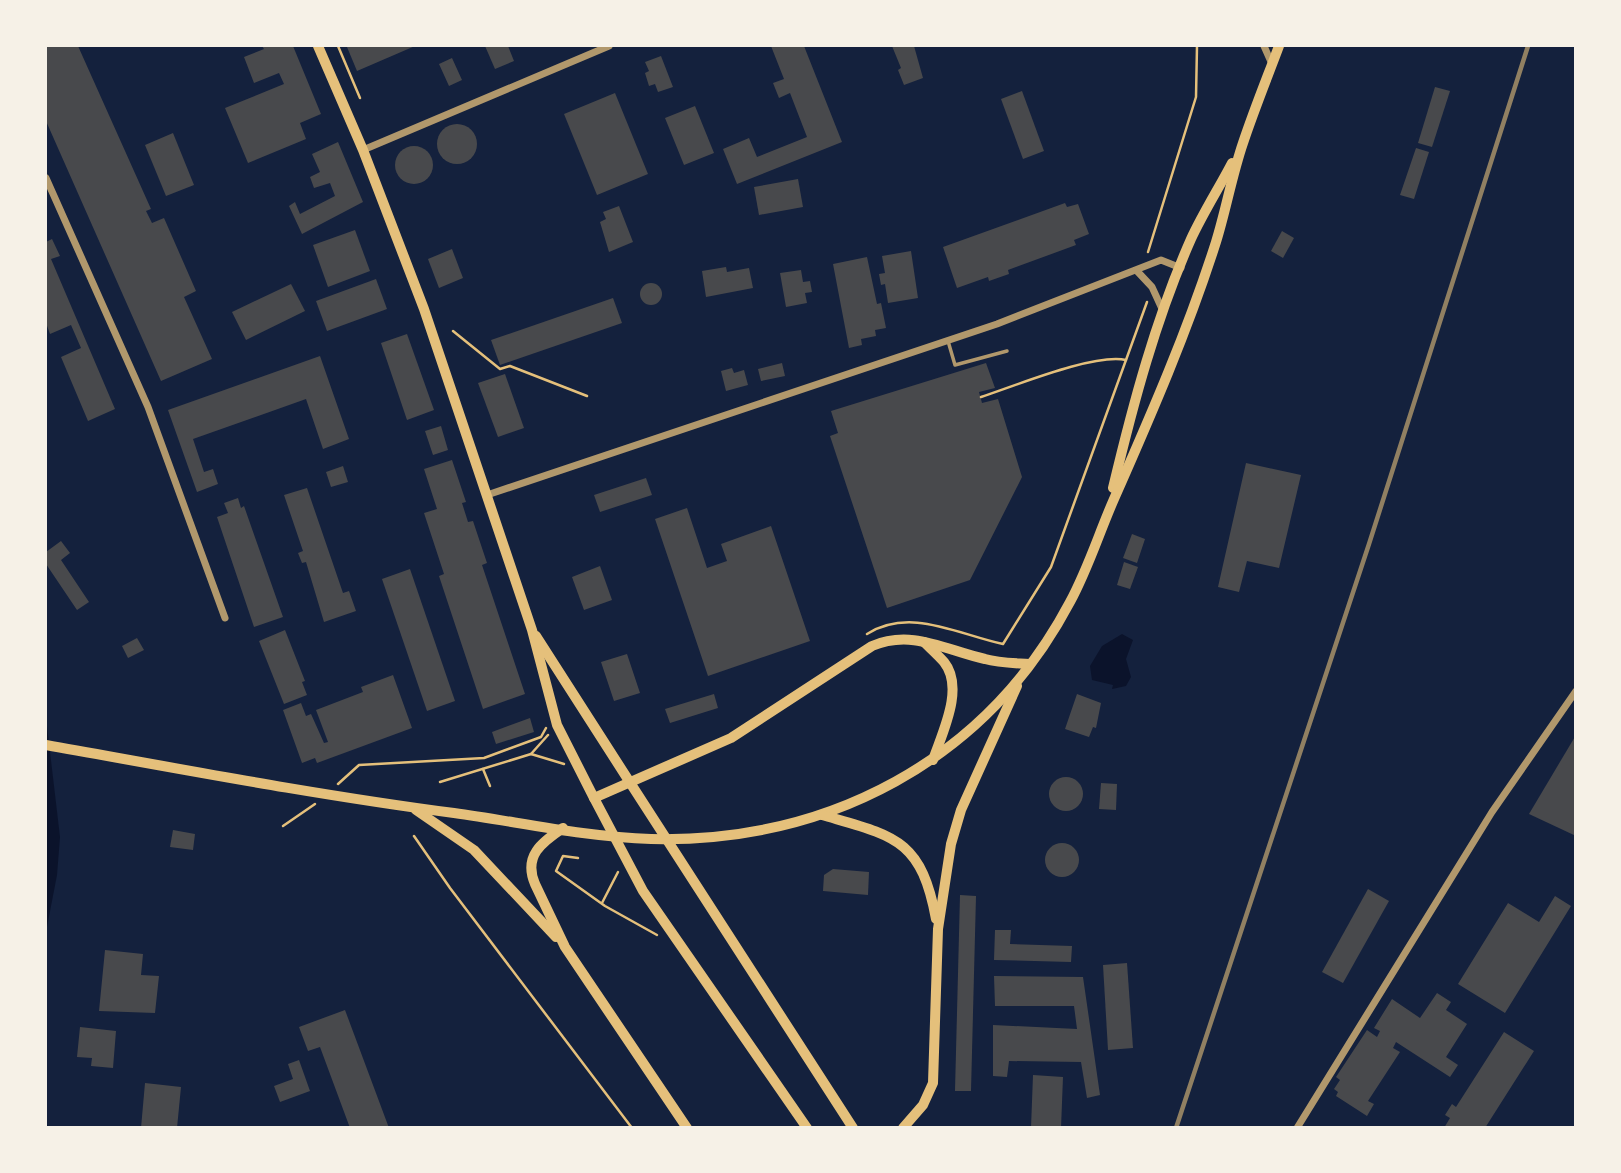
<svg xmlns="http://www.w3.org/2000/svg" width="1621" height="1173" font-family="Montserrat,sans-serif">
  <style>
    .water { fill: #0b132b }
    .building { fill: #48494c }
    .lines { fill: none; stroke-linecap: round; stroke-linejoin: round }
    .path { stroke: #e5c07b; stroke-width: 2.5 }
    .service { stroke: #b1986c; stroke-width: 3.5 }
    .minor { stroke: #b1986c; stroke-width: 7 }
    .secondary { stroke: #e5c07b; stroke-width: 10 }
    .primary { stroke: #e5c07b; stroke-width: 10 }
    .rail { stroke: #918062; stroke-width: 4.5 }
  </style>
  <rect width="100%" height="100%" fill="#14213d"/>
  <g class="water">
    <polygon points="1122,634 1133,640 1126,659 1131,677 1126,686 1112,689 1113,685 1092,680 1090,666 1102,646"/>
    <polygon points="46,718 60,837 57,875 46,932"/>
  </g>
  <g class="building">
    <polygon points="46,46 78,46 151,209 146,211 152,223 164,218 196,291 184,297 212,359 161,381 46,121"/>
    <polygon points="262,46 293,46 321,114 300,123 306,139 248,163 225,108 284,84 279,73 254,83 244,57 264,49"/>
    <polygon points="351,46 415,46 357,71 347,47"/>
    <polygon points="485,46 508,46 514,61 495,69"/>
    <polygon points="771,46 804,46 842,142 737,184 723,149 749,138 757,157 807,137 790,93 779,98 773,83 784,79"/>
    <polygon points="892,46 914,46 923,78 904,85 898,70 901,68"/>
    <polygon points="661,56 673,87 658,92 655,84 649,86 645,73 649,71 645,62"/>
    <polygon points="452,58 462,80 449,86 439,64"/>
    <polygon points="1435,87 1450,91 1432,147 1418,143"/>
    <polygon points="1022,91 1044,151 1023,159 1001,99"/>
    <polygon points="615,93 648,174 597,195 564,114"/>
    <polygon points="695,106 714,153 684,165 665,118"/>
    <circle cx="457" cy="144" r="20"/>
    <polygon points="173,133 194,185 166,196 145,145"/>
    <polygon points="338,142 363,202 302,234 289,206 295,202 300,214 335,196 330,183 314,188 310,177 320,172 312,154"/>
    <circle cx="414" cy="165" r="19"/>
    <polygon points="1416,148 1429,152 1414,199 1400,195"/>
    <polygon points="798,179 803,207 759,215 754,187"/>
    <polygon points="1065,203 1067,207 1078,204 1089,234 1074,240 1076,245 1008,270 1009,274 989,281 988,277 957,288 943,247"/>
    <polygon points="619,206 633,242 609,252 600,222 606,219 603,212"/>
    <polygon points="355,230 370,271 328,287 313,245"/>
    <polygon points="1282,231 1294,238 1283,258 1271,251"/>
    <polygon points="52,239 60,256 51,259 115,409 88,421 61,357 81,348 71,325 50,334 46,323 46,242"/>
    <polygon points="452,249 463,278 439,288 428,259"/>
    <polygon points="911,251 918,298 888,303 885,284 881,285 879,274 885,273 882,256"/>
    <polygon points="867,257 877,304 881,303 886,328 875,330 876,336 861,339 862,345 849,348 833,264"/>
    <polygon points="726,267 727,272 749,268 753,288 706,297 702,271"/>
    <polygon points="801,270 803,282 810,281 812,292 805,293 807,303 786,307 780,273"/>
    <polygon points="376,279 387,309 327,331 316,301"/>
    <circle cx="651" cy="294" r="11"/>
    <polygon points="291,284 305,311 246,340 232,312"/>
    <polygon points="613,298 622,323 500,365 491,340"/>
    <polygon points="407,334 434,410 407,420 381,343"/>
    <polygon points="320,356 349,439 323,449 306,399 193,439 204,472 213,469 218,484 197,492 168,410"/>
    <polygon points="782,363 785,376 761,381 758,369"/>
    <polygon points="986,363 995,388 979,392 982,403 998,399 1022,477 970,580 887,608 830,436 838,433 831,411"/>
    <polygon points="732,368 734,373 744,370 748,385 726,391 721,371"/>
    <polygon points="505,374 524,428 498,437 478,383"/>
    <polygon points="441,426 448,450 433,455 425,431"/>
    <polygon points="452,460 466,502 462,503 468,522 473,521 487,563 482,565 525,694 483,709 439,576 444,574 424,513 437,509 424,469"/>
    <polygon points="1246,463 1301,475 1279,568 1247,561 1239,592 1218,587"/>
    <polygon points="343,466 348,482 331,487 326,472"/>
    <polygon points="646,478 652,495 600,512 594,495"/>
    <polygon points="307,488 343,593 349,591 356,611 324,622 306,562 302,563 298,553 303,551 284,495"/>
    <polygon points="238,498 241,508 244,506 283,617 254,627 217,517 228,513 224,503"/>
    <polygon points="687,508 707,568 727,561 721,544 771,526 810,641 708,676 655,519"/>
    <polygon points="1132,534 1145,539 1137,563 1123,558"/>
    <polygon points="61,541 70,553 61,560 89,602 77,610 46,564 46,552"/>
    <polygon points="1124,562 1138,567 1130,589 1117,585"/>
    <polygon points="600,566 612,600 584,610 572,577"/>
    <polygon points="410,569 455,701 427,711 382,579"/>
    <polygon points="285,630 305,681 302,682 307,695 284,704 259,641"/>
    <polygon points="137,638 144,650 128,658 122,646"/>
    <polygon points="627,654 640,693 614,701 601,662"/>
    <polygon points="393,675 412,728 317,763 315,758 302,763 283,710 301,703 306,716 311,714 324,743 328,742 316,710 363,692 361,687"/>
    <polygon points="714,694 718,708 670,723 665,709"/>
    <polygon points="1077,694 1101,703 1096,728 1093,727 1089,737 1065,729"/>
    <polygon points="530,718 534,732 496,744 492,732"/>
    <polygon points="1576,735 1576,836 1529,814"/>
    <circle cx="1066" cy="794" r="17"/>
    <polygon points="1101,783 1117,784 1116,810 1099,809"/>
    <polygon points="173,830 195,834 193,850 170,847"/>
    <circle cx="1062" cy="860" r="17"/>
    <polygon points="833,869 869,872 868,895 823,891 824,875"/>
    <polygon points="1368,889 1389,901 1343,983 1322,972"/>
    <polygon points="960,895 976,896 971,1091 955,1091"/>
    <polygon points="1555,896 1571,906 1505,1013 1458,984 1508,903 1539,922"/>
    <polygon points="995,930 1011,930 1010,944 1072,946 1071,962 994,960"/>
    <polygon points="105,950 143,954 141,975 159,976 155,1013 99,1011"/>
    <polygon points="1127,963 1133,1048 1108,1050 1103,965"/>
    <polygon points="994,976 1083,977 1100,1095 1087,1098 1081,1062 1009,1061 1007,1077 993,1076 993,1025 1077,1029 1074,1006 995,1006"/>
    <polygon points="1437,993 1451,1002 1446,1010 1467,1024 1446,1057 1458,1065 1450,1077 1396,1042 1393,1048 1400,1052 1368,1101 1374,1104 1367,1116 1336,1096 1338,1092 1334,1089 1340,1080 1336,1077 1367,1030 1377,1037 1380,1031 1374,1028 1392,999 1420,1018"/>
    <polygon points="345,1010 389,1128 350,1128 320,1047 308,1051 299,1027"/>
    <polygon points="80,1027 116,1031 113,1068 91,1066 92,1058 77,1057"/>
    <polygon points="1504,1032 1534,1051 1485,1128 1444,1128 1450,1118 1445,1115 1452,1104 1456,1107"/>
    <polygon points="299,1060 310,1091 280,1102 274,1086 293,1079 288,1064"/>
    <polygon points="1033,1075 1063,1077 1061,1128 1031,1128"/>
    <polygon points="145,1083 181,1087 177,1128 141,1128"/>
  </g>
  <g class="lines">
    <g class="path">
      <polyline points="338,46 360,98"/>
      <polyline points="1148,252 1196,97 1197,46"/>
      <polyline points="453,331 500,369 510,366 587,396"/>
      <path d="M981 397C1015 386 1094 353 1126 360"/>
      <path d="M867 634C910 607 957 634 1003 644L1051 567 1147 302"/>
      <polyline points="548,735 531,754 564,764"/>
      <polyline points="483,769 490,786"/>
      <polyline points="440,782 531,754"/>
      <polyline points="338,784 359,765 484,758 541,737 546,728"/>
      <polyline points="283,826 315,804"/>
      <polyline points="414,836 450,888 632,1128"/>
      <polyline points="578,858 563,856 556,871 605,906 657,935"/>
      <polyline points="602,903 618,872"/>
    </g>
    <polyline class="service" points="948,341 955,365 1007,351"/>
    <g class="minor">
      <polyline points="1264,46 1272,64"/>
      <polyline points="363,150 609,46"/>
      <polyline points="46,178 148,407 225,618"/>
      <polyline points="1137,271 1152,287 1163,311"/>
      <polyline points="487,495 997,324 1161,260 1181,268"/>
      <polyline points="1297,1128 1492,812 1576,691"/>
    </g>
    <g class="secondary">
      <polyline points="318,46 363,150 424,309 532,630 557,725 594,798"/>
      <polyline points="536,636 629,781"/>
    </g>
    <g class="primary">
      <path d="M1113 488C1133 404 1156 318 1191 239 1203 213 1219 188 1232 163"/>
      <path d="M924 642C930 648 938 655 944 662 965 688 942 733 933 760"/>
      <path d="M46 745C181 769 317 795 454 813 519 822 585 837 651 839 828 843 986 761 1070 602 1088 569 1099 533 1114 499 1151 415 1188 330 1216 242 1226 210 1232 175 1243 143 1254 110 1267 78 1279 46"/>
      <polyline points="629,781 853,1128"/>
      <polyline points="416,810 474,850 556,937"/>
      <path d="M822 815C894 836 921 838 936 919"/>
      <path d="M563 828C542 842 523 856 535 884L565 947 687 1128"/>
      <path d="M807 1128 643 891 594 798 731 738 872 646C912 629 945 650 985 659 999 663 1014 663 1029 664"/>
      <polyline points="903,1128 923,1105 933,1083 938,929 951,844 961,810 1017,686"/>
    </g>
    <polyline class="rail" points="1176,1128 1369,544 1528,46"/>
  </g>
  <rect width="1621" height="1173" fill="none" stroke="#f6f1e7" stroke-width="94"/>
</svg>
